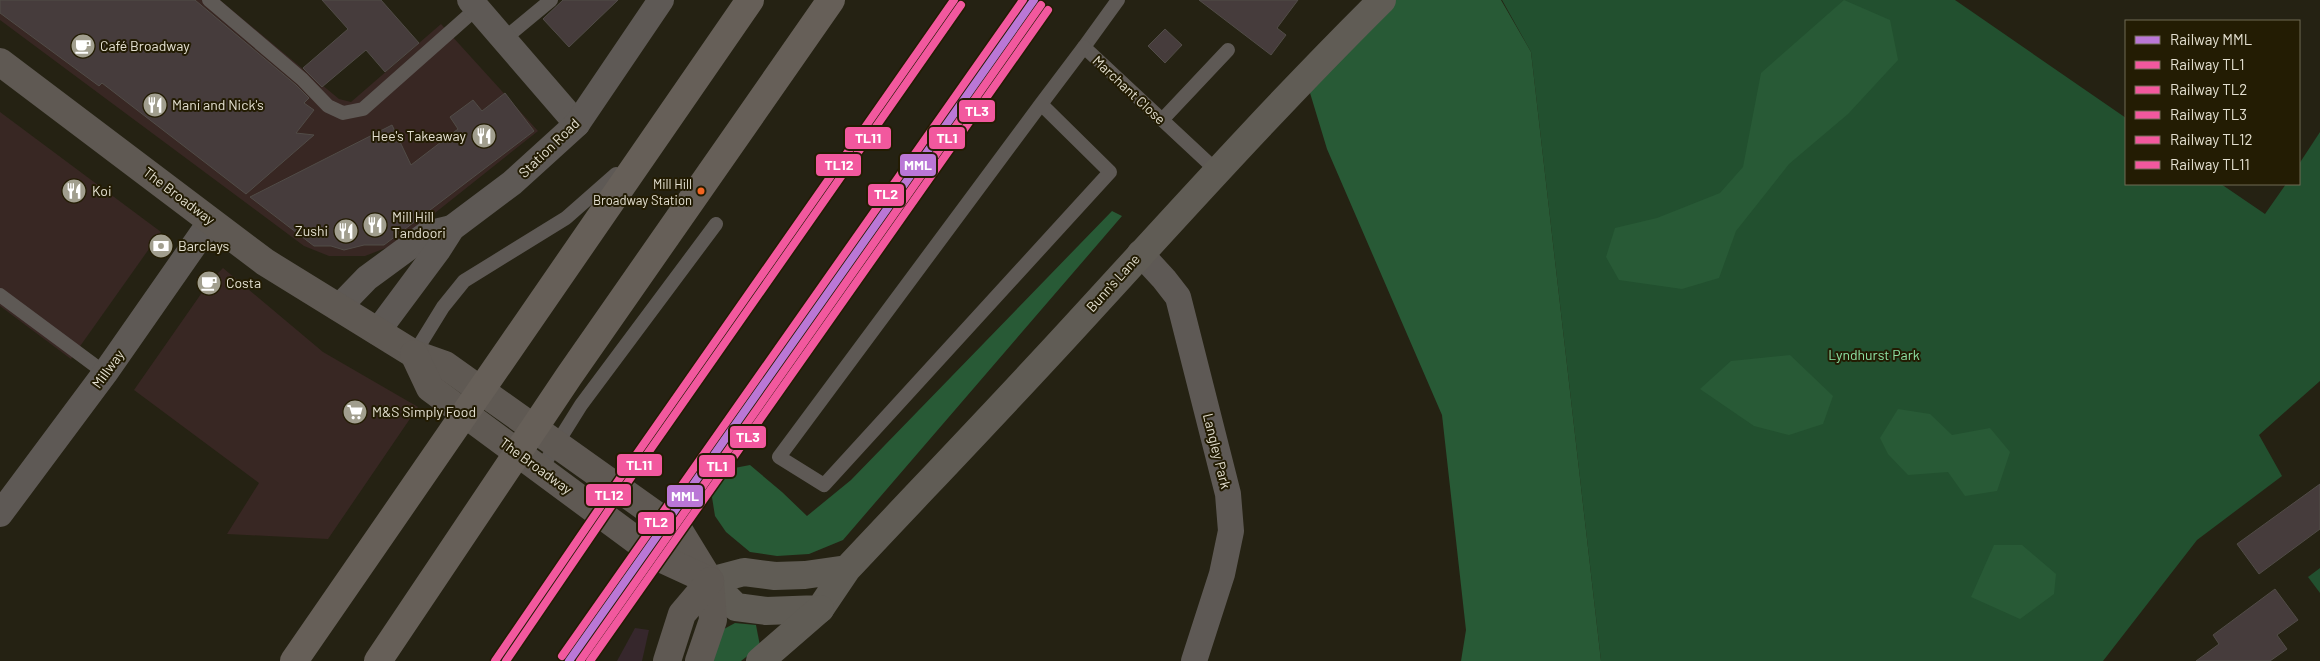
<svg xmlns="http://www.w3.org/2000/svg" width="2320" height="661" font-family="Barlow,sans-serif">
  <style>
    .commercial { fill: #382723 }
    .industrial { fill: #36272c }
    .green { fill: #22502f }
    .forest { fill: #285a36 }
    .building { fill: #463c3c; stroke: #514c47 }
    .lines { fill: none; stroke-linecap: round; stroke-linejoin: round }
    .lane { stroke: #5e5955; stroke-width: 14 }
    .street { stroke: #5e5955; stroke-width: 26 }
    .secondary { stroke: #605c55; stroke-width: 28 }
    .primary { stroke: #5f5953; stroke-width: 28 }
    .highway { stroke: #665f58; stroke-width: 28 }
    .rail-1-casing { stroke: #231c03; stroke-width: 11 }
    .rail-2-casing { stroke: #231c03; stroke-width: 11 }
    .rail-3-casing { stroke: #231c03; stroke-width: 11 }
    .rail-4-casing { stroke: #231c03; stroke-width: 11 }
    .rail-5-casing { stroke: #231c03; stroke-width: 11 }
    .rail-6-casing { stroke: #231c03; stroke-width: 11 }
    .rail-1 { stroke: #ba77d6; stroke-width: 8 }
    .rail-2 { stroke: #f2589e; stroke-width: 8 }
    .rail-3 { stroke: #f2589e; stroke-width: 8 }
    .rail-4 { stroke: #f2589e; stroke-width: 8 }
    .rail-5 { stroke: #f2589e; stroke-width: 8 }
    .rail-6 { stroke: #f2589e; stroke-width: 8 }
    .bus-dot { fill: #f26522; stroke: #231c03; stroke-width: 2 }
    .labels { text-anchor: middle; stroke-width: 4; stroke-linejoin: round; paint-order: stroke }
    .bus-label { font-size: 13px; fill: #e4e0d1; stroke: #231c03; text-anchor: end }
    .poi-label { font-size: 14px; fill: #e4e0d1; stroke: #231c03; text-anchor: start }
    .street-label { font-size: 14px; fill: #e4e0d1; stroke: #231c03 }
    .park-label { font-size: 14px; fill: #8de1a4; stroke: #231c03 }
    .line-badge { stroke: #231c03; stroke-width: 2 }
    .badge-label { font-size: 14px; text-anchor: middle; font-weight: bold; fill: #fff }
  </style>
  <rect width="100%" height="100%" fill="#252213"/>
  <g class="commercial">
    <polygon points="0,0 220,0 339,99 351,102 441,24 538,131 396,244 365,256 329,256 304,246 0,20"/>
    <polygon points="0,112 161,232 71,359 0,306"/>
    <polygon points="223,268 323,352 418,407 328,539 227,534 259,483 134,390 210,281"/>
  </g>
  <polygon class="industrial" points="635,628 649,630 642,661 617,661"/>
  <g class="green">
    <polygon points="1502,0 1955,0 2126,118 2126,184 2221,184 2265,214 2286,184 2299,184 2299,164 2320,132 2320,381 2259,435 2282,476 2197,540 2103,661 1601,661 1531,52"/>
    <polygon points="2320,568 2320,593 2308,577"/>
  </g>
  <g class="forest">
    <polygon points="1386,0 1501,0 1531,52 1601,661 1461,661 1466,630 1442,415 1327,149 1307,83"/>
    <polygon points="1844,0 1890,20 1898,60 1848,114 1789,164 1736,231 1719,278 1682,289 1619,280 1606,257 1615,228 1657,218 1720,193 1743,167 1761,73"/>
    <polygon points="1112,211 1122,216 843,540 809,554 777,556 750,552 726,532 715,516 711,491 724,470 750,465 782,492 807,516 851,480"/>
    <polygon points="1790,355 1833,396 1823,424 1789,435 1754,426 1700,389 1731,361"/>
    <polygon points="1898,409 1930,414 1952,435 1990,428 2010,452 1997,491 1965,496 1948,472 1908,475 1888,454 1880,438"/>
    <polygon points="1994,545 2022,545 2056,574 2054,594 2020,619 1971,597"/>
    <polygon points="735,623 756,625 760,646 741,661 711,661 724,629"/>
  </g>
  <g class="building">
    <polygon points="0,0 195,0 296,85 309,98 304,103 314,110 296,133 314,135 246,194 102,83 99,86 0,13"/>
    <polygon points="322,0 381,0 419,43 385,72 366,50 322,87 303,68 348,29"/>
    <polygon points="563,0 618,0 569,47 543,19"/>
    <polygon points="1199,0 1298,0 1277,28 1286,35 1271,55"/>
    <polygon points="1165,29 1182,45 1165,63 1148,46"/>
    <polygon points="505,93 534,131 384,245 364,245 344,250 331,246 314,246 250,197 392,125 411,165 458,129 450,117 473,100 482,111"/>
    <polygon points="2320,484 2320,529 2259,574 2237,544"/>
    <polygon points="2275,589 2298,620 2277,635 2287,649 2270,661 2196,661 2219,644 2213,635"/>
  </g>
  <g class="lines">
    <g class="lane">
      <polyline points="209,0 302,79 328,106 343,113 363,109 477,8"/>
      <polyline points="1118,0 1084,47 1217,171"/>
      <polyline points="504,39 551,0"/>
      <polyline points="1041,104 1110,172 824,485 779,457 1041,104 1084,47"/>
      <polyline points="1162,120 1228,50"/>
      <polyline points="0,295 105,373"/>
      <polyline points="414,354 443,307 464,281 566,218 616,174"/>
      <polyline points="541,469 581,405 716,224"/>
    </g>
    <g class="street">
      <polyline points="470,0 577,124"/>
      <polyline points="1140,253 1164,279 1178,297 1228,494 1231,531 1222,574 1194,661"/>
      <polyline points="338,308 367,278 427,234 452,228"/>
      <polyline points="377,332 438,250 452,228 512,183 577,124 661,0"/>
      <polyline points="0,514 105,373 211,221"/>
    </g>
    <g class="secondary">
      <path d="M847 569 805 575 775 576 744 572 710 581 736 607 766 611 820 609 847 569C924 487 1002 406 1078 323 1178 214 1277 104 1382 0"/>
      <polyline points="760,661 820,609"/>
    </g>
    <g class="primary">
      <polyline points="0,62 265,262 414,354 445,365 680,532 710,581 713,620 699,661"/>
      <polyline points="414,354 430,388 660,558 710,581"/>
      <polyline points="667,661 682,614 710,581"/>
    </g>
    <g class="highway">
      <polyline points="294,661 750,0"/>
      <polyline points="378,661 569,376 831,0"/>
    </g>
    <defs>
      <polyline id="rail-1" points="569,661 1034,0"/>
      <polyline id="rail-2" points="580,661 1041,5"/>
      <polyline id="rail-3" points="562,656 1023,0"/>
      <polyline id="rail-4" points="590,661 1048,10"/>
      <polyline id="rail-5" points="495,661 629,465 954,0"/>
      <polyline id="rail-6" points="506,661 636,470 961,5"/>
    </defs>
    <use href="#rail-1" class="rail-1-casing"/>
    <use href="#rail-2" class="rail-2-casing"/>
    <use href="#rail-3" class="rail-3-casing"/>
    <use href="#rail-4" class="rail-4-casing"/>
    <use href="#rail-5" class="rail-5-casing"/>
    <use href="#rail-6" class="rail-6-casing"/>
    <use href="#rail-1" class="rail-1"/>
    <use href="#rail-2" class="rail-2"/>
    <use href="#rail-3" class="rail-3"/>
    <use href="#rail-4" class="rail-4"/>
    <use href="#rail-5" class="rail-5"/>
    <use href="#rail-6" class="rail-6"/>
  </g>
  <defs>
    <symbol id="cafe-disc" viewBox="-11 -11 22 22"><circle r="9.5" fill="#a19e8e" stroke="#231c03"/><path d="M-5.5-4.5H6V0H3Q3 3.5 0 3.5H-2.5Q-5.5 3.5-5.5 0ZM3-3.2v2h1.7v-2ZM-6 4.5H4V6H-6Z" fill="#fff"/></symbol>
    <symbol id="restaurant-disc" viewBox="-11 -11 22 22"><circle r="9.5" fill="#a19e8e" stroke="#231c03"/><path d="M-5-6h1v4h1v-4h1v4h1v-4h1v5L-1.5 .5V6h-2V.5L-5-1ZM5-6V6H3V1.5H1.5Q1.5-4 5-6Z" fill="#fff"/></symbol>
    <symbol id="bank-disc" viewBox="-11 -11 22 22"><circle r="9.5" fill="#a19e8e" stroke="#231c03"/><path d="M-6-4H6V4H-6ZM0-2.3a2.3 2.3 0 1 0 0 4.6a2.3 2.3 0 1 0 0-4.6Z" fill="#fff"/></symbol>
    <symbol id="supermarket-disc" viewBox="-11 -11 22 22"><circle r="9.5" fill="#a19e8e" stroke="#231c03"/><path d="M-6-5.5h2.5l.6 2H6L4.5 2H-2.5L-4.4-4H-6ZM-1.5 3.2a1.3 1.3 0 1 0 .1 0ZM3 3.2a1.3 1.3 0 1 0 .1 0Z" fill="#fff"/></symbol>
  </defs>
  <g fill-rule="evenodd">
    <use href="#cafe-disc" x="69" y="32" width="28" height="28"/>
    <use href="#restaurant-disc" x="141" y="91" width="28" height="28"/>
    <use href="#restaurant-disc" x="470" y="122" width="28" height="28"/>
    <use href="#restaurant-disc" x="60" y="177" width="28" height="28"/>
    <use href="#restaurant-disc" x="361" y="211" width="28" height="28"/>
    <use href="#restaurant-disc" x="332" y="217" width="28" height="28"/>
    <use href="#bank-disc" x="147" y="232" width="28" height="28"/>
    <use href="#cafe-disc" x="195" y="269" width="28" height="28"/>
    <use href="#supermarket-disc" x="341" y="398" width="28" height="28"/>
  </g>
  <circle class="bus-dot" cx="701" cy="191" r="4.5"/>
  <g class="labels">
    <g class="bus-label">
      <text x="692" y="189">Mill Hill<tspan x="692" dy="16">Broadway Station</tspan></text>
    </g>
    <g class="poi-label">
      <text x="100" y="51">Café Broadway</text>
      <text x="172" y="110">Mani and Nick's</text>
      <text x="466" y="141" text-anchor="end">Hee's Takeaway</text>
      <text x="92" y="196">Koi</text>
      <text x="392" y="222">Mill Hill<tspan x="392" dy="16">Tandoori</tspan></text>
      <text x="328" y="236" text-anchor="end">Zushi</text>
      <text x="178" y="251">Barclays</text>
      <text x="226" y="288">Costa</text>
      <text x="372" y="417">M&amp;S Simply Food</text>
    </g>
    <g class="street-label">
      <text transform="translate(1129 90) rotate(43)" y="5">Marchant Close</text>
      <text transform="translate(549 148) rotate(-44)" y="5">Station Road</text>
      <text transform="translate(179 196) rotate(37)" y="5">The Broadway</text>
      <text transform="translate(1113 283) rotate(-48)" y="5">Bunn's Lane</text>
      <text transform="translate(108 369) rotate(-54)" y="5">Millway</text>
      <text transform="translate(1217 451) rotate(76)" y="5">Langley Park</text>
      <text transform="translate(536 466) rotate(36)" y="5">The Broadway</text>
    </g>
    <g class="park-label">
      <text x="1874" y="360">Lyndhurst Park</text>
    </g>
  </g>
  <g class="line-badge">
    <rect x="958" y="99" width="38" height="24" rx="5" fill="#f2589e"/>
    <rect x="844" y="126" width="48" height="24" rx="5" fill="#f2589e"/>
    <rect x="928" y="126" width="38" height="24" rx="5" fill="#f2589e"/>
    <rect x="815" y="153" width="47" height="24" rx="5" fill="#f2589e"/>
    <rect x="899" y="153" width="38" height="24" rx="5" fill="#ba77d6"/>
    <rect x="867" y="183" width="38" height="24" rx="5" fill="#f2589e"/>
    <rect x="729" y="425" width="38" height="24" rx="5" fill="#f2589e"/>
    <rect x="616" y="453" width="47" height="24" rx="5" fill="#f2589e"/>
    <rect x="698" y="454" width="38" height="24" rx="5" fill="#f2589e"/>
    <rect x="585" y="483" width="47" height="24" rx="5" fill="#f2589e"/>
    <rect x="666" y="484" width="38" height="24" rx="5" fill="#ba77d6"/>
    <rect x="637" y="511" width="38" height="24" rx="5" fill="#f2589e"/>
  </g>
  <g class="badge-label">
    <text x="977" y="116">TL3</text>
    <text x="868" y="143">TL11</text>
    <text x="947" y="143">TL1</text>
    <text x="839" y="170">TL12</text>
    <text x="918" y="170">MML</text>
    <text x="886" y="199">TL2</text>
    <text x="748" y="442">TL3</text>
    <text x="639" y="470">TL11</text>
    <text x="717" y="471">TL1</text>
    <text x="609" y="500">TL12</text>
    <text x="685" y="501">MML</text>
    <text x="656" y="527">TL2</text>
  </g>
  <rect x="2125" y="20" width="175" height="165" fill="#231c03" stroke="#706a55"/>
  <rect x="2135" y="36" width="25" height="8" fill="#ba77d6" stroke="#706a55"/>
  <text x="2170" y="45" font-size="15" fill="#e4e0d1">Railway MML</text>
  <rect x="2135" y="61" width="25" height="8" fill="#f2589e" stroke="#706a55"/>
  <text x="2170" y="70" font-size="15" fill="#e4e0d1">Railway TL1</text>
  <rect x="2135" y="86" width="25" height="8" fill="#f2589e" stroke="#706a55"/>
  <text x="2170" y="95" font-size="15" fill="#e4e0d1">Railway TL2</text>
  <rect x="2135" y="111" width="25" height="8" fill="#f2589e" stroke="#706a55"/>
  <text x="2170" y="120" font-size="15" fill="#e4e0d1">Railway TL3</text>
  <rect x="2135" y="136" width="25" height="8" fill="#f2589e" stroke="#706a55"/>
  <text x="2170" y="145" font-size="15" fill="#e4e0d1">Railway TL12</text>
  <rect x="2135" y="161" width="25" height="8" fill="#f2589e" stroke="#706a55"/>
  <text x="2170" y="170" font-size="15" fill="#e4e0d1">Railway TL11</text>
</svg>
